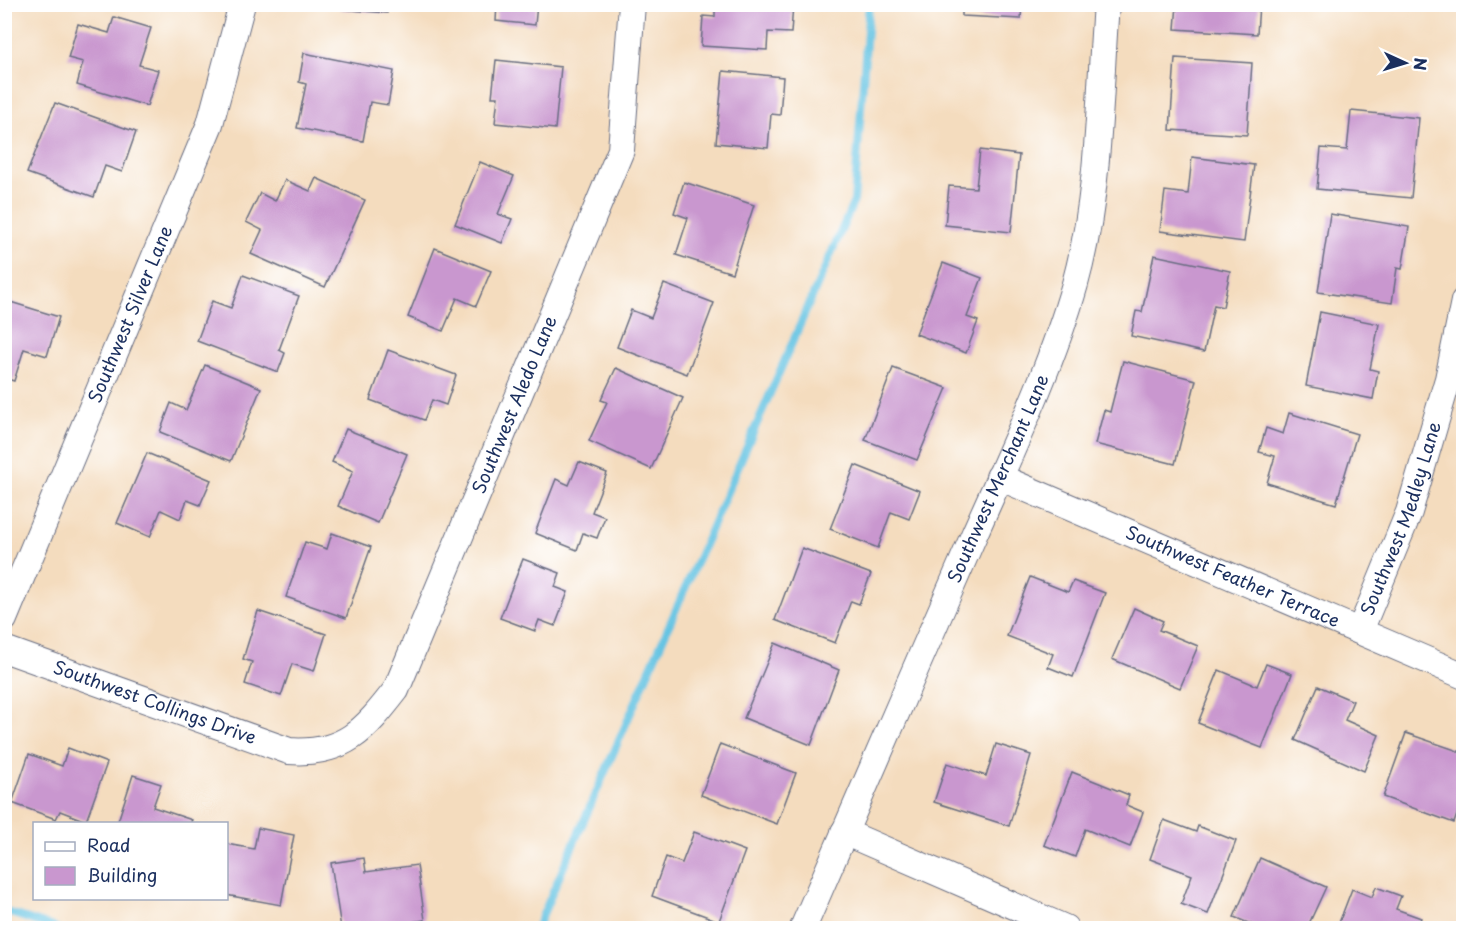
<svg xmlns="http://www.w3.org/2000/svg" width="1468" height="933" font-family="'Playpen Sans',sans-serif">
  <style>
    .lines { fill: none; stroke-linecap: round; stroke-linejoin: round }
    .stream { stroke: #64c3e2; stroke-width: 8 }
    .building { fill: #c997cf }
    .minor-casing { stroke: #676c80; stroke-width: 28 }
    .minor { stroke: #fff; stroke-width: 26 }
    .labels { text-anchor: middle; stroke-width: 4.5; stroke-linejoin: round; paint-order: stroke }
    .street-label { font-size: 18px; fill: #1b2f5e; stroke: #fff }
  </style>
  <rect width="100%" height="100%" fill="#fff"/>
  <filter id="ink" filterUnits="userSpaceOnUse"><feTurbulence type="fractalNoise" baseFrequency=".0167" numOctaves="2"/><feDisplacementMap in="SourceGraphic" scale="12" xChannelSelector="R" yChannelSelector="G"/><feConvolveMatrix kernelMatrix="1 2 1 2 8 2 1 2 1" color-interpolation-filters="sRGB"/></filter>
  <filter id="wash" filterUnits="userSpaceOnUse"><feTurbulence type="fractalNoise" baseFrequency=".008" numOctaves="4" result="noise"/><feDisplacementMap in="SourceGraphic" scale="24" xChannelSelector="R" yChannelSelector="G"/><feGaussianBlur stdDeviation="1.35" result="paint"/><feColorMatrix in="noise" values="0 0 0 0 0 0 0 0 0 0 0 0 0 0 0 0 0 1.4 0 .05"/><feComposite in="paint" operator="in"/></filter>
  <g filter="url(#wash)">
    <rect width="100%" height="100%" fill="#f4dcbe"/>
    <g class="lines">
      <g class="stream">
        <polyline points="4,911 56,928"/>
        <polyline points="537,928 854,201 869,4"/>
      </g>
    </g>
    <g id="blocks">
      <g class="building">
        <polygon points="339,4 387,4 387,13 339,9"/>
        <polygon points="497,4 537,4 535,25 496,21"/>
        <polygon points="715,4 793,4 791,33 768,32 767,50 701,46 703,16 715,17"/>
        <polygon points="962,4 1022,4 1021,19 962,16"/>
        <polygon points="1177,4 1259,4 1257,34 1175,29"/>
        <polygon points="114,17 151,28 139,65 158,70 147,106 77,85 83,62 68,58 78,24 109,33"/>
        <polygon points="304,53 394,71 388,105 370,102 363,141 297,128 306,84 299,82"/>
        <polygon points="1175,58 1252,63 1247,135 1170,130"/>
        <polygon points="496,60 561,67 555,129 495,123 498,97 492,97"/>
        <polygon points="723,71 783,77 780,115 771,114 768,148 716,143"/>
        <polygon points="55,103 136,132 122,172 105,166 94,197 27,173"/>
        <polygon points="1351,111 1419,118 1411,198 1317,189 1321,148 1347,150"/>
        <polygon points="980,150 1019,155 1011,232 945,225 949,186 976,188"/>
        <polygon points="1192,157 1254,165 1244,242 1160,231 1165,191 1188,194"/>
        <polygon points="480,162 514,176 498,214 512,219 502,243 455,224"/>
        <polygon points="316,178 365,200 325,287 251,254 262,230 246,222 260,193 275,201 285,180 310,191"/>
        <polygon points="684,182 754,205 732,273 676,255 688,218 674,213"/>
        <polygon points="1330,214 1409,227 1402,269 1397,268 1392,303 1318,292"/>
        <polygon points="435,248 491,271 476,306 457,298 443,331 408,317"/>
        <polygon points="1154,255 1230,271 1223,307 1214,305 1204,352 1131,336 1136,311 1142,312"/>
        <polygon points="943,263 982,278 967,317 978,321 966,353 916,334"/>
        <polygon points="243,275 299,296 279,350 285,353 278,372 197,341 212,301 231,308"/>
        <polygon points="664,284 714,303 687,374 617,347 631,310 651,318"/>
        <polygon points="4,300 59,317 47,356 24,349 14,381 4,378"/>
        <polygon points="1320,312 1379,324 1370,369 1378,371 1373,399 1306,386"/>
        <polygon points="388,350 456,375 446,405 432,400 424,420 370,400"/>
        <polygon points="1123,361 1196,380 1175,464 1095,444 1104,410 1110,412"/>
        <polygon points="205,365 261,388 231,461 160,432 171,403 186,410"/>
        <polygon points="616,368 683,398 651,469 589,441 607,402 601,400"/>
        <polygon points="893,368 947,388 917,460 865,440"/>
        <polygon points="1289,413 1357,434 1336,504 1267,483 1275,456 1259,452 1266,428 1283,434"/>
        <polygon points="346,429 407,454 378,523 338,506 353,471 332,462"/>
        <polygon points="147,453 211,480 200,505 187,500 180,519 161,510 150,537 117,523"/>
        <polygon points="579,462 607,473 592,512 605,517 597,538 583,533 577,550 535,533 556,479 569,485"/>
        <polygon points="855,465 920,491 909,519 891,512 878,548 830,529"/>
        <polygon points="332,533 371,547 346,618 286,597 305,542 327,549"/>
        <polygon points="802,548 871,574 859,604 851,601 835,643 775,620"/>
        <polygon points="523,559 560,573 555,587 568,592 555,626 539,620 535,631 500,618"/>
        <polygon points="1030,577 1068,592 1073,581 1105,593 1073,677 1048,667 1053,654 1007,636"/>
        <polygon points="1134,608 1163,621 1159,630 1198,646 1180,688 1112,659"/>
        <polygon points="258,611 326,634 314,671 292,664 281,696 245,684 252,662 243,659"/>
        <polygon points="775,643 839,670 811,745 744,718"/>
        <polygon points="1266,664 1292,674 1262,748 1198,723 1219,670 1257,686"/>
        <polygon points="1318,686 1353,701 1345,720 1379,735 1364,771 1295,740"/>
        <polygon points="1406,733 1464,753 1464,795 1454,823 1383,797"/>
        <polygon points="720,744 796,773 777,824 701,795"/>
        <polygon points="996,744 1031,755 1009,826 934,802 947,763 986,776"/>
        <polygon points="68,748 107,763 86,821 60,811 56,819 12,803 29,754 62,766"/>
        <polygon points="1072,772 1129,795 1126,805 1143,812 1130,847 1085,829 1075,857 1044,845"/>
        <polygon points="133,775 161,784 153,807 192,820 190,824 117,824"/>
        <polygon points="1164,820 1196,832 1198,826 1236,841 1208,914 1181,904 1192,875 1150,859"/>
        <polygon points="258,828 294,835 281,905 226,895 226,844 254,849"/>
        <polygon points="694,832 745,851 719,921 652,896 666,857 682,863"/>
        <polygon points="364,858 366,872 417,865 425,920 369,928 341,928 331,863"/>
        <polygon points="1260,858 1326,887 1307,928 1260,928 1234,917"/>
        <polygon points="1376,887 1401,896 1396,909 1421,918 1417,928 1337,928 1352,889 1372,897"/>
      </g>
    </g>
  </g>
  <g filter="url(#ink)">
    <use href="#blocks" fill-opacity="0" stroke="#676c80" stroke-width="1.5"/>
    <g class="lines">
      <defs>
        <g id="minor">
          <path id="s1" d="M999 477 1464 676"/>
          <path id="s2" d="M4 619 210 124 242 4"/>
          <path id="s3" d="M1360 631 1409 512 1448 379 1464 301"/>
          <path id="s4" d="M4 649 289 751C344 755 365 730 396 690L621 150 632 4"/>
          <polyline points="844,832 1065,928"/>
          <path id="s5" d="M803 928C859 797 917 666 974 535 1009 456 1052 366 1075 284 1100 194 1099 96 1106 4"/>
        </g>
      </defs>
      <use href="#minor" class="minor-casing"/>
      <use href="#minor" class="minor"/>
    </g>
  </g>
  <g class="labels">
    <g class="street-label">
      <text dy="6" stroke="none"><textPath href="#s2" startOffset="330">Southwest Silver Lane</textPath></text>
      <text dy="6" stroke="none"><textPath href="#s4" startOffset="742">Southwest Aledo Lane</textPath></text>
      <text dy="6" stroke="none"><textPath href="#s5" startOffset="490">Southwest Merchant Lane</textPath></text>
      <text dy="6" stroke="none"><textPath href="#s3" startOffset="120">Southwest Medley Lane</textPath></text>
      <text dy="6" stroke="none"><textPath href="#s1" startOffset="254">Southwest Feather Terrace</textPath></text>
      <text dy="6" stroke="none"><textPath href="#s4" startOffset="160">Southwest Collings Drive</textPath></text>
    </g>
  </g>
  <rect width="1468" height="933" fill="none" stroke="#fff" stroke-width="24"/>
  <rect x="33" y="822" width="195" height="78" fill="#ffffff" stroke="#a4acbf" stroke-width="1.5"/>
  <rect x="45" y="842" width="30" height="9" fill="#ffffff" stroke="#a4acbf" stroke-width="1.5"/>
  <text x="87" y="852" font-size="18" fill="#1b2f5e">Road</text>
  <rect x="45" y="867" width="30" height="18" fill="#c997cf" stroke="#a4acbf" stroke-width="1.5"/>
  <text x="87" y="882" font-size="18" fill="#1b2f5e">Building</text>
  <g transform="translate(1405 63) rotate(94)" stroke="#ffffff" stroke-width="4.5" paint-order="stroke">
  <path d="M0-4.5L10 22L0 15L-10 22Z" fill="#1b2f5e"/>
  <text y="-9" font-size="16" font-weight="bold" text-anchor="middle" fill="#1b2f5e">N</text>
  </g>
</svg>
